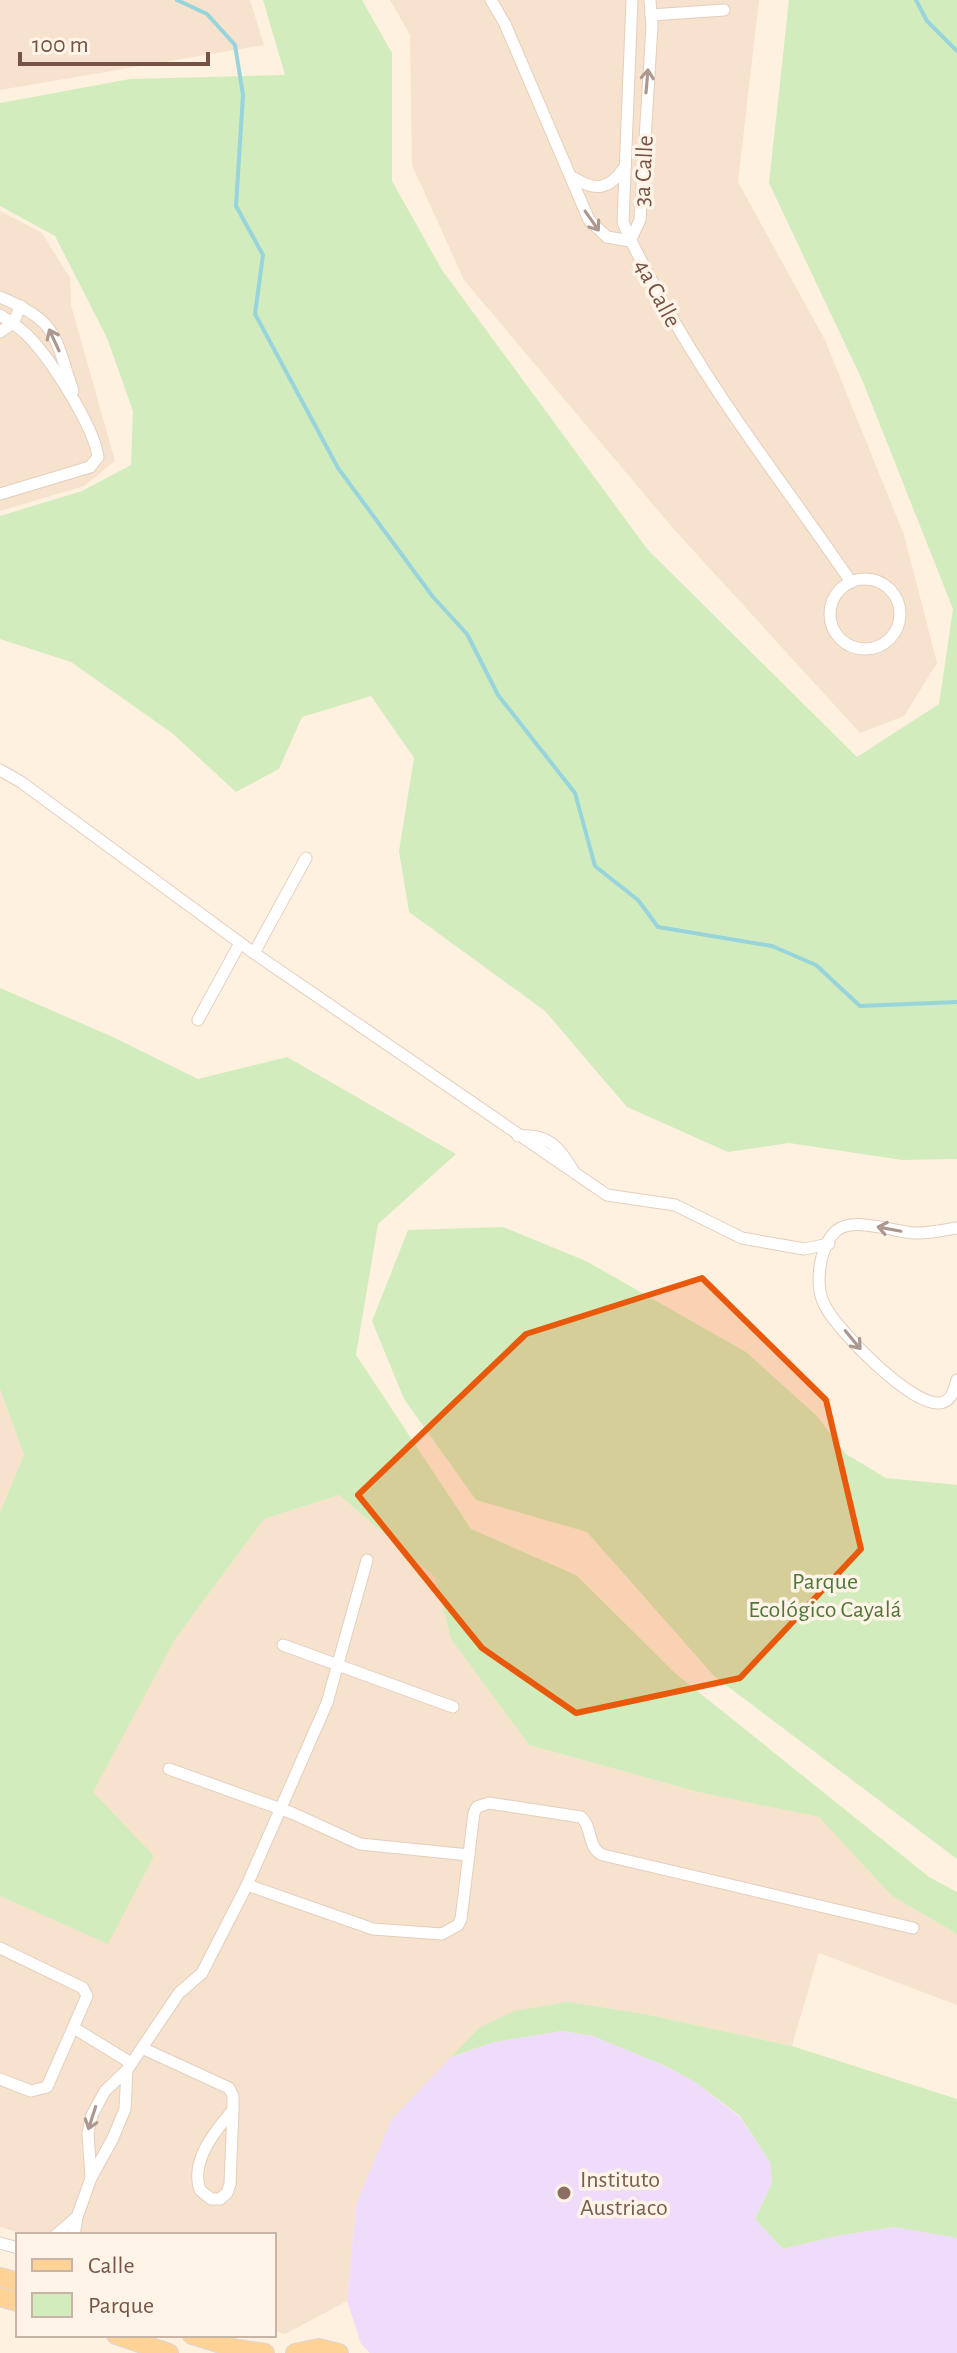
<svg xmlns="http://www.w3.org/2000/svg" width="957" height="2353" font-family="'Alegreya Sans',sans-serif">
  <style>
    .residential { fill: #f6e2cd }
    .education { fill: #eedcfa }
    .green { fill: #d3ecbd }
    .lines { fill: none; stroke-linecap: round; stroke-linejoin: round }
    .stream { stroke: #98d4db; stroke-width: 4 }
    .street-casing { stroke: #e4cebe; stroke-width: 13 }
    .primary-casing { stroke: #ded6d2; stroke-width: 20 }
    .street { stroke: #fff; stroke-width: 11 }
    .primary { stroke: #ffd295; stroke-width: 18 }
    .oneway { stroke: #ad988f }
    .marked { fill: #e8590c; fill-opacity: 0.2; stroke: #e8590c; stroke-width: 6; stroke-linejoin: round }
    .education-dot { fill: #8d6e63; stroke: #fff4e7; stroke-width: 3 }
    .labels { text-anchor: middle; stroke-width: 7; stroke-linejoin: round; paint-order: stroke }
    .street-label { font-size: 24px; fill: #765445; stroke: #fff4e7 }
    .park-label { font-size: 24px; fill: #4f773a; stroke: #fff4e7 }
    .education-label { font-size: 24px; fill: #785e54; stroke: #fff4e7; text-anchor: start }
  </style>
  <rect width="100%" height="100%" fill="#fef1df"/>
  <g class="residential">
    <polygon points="0,0 250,0 264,45 0,90"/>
    <polygon points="390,0 759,0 738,182 825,340 904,535 937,663 904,716 860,733 671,526 464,280 412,165 410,35"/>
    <polygon points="0,211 42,233 70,278 71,305 115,461 84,486 0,511"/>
    <polygon points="0,1389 24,1455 0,1512"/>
    <polygon points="339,1495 435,1577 451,1639 529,1745 698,1792 820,1817 892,1896 957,1934 957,2005 819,1953 792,2046 649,2015 479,2028 391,2121 356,2204 347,2301 285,2334 274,2331 274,2235 28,2235 0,2227 0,1896 107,1943 154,1856 92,1793 175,1638 264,1519"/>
  </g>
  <polygon class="education" points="562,2031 593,2036 668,2067 698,2084 740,2117 770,2162 772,2183 755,2219 783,2249 836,2236 895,2227 957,2238 957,2353 370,2353 361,2344 347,2301 356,2204 391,2120 451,2057 494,2042"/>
  <g class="green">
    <polygon points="263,0 362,0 392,53 392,181 442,270 648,550 857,757 939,704 953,609 863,382 769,183 789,0 957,0 957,1159 902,1160 789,1143 728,1152 627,1107 545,1011 409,912 399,851 414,758 371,696 302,717 279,769 236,792 172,733 71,662 0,639 0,516 82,491 131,465 133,411 107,338 55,236 0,206 0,103 130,79 285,75"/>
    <polygon points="0,988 113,1037 198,1079 287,1057 456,1154 378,1224 356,1355 471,1529 576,1575 676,1674 929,1877 957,1892 957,1934 892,1896 819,1817 698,1792 529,1745 451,1639 435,1577 339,1495 264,1519 175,1639 93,1792 154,1856 108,1944 0,1896 0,1512 24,1455 0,1389"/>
    <polygon points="503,1227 586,1261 746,1352 816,1415 846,1454 886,1478 957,1485 957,1859 714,1676 587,1532 476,1500 404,1399 372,1321 408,1230"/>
    <polygon points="568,2002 649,2015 792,2046 957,2099 957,2238 895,2227 836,2236 783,2249 755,2219 772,2183 770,2162 740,2116 698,2084 668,2067 593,2036 562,2031 494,2042 451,2057 479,2028 514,2011"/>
  </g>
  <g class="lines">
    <g class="stream">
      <polyline points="177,0 207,14 235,45 243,95 236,206 263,255 255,314 338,468 433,597 467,634 498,695 575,793 595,866 638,900 658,927 772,946 816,965 860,1006 957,1002"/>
      <polyline points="916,0 927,21 957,51"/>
    </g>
    <defs>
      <g id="street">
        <polyline points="491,0 505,24 589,220 607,237 630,241"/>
        <path d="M632 0 623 222C633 248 648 273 661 298 716 399 787 488 851 582"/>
        <polyline points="651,15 724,10"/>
        <path d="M574 178C595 191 609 190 623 169"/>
        <polyline points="630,241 640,220 652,26 650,0"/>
        <path d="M0 297C58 321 54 335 73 391"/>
        <path d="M0 315C9 321 18 326 26 334 49 356 94 426 98 457L90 467 0 494"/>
        <polyline points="0,332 13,323 21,306"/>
        <circle cx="865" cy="614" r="35"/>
        <polyline points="0,770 21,782 254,953 607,1195 675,1205 742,1238 804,1249 829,1244"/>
        <polyline points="254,953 306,858"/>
        <polyline points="198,1020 240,943"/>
        <path d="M518 1136C549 1133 558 1147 573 1170"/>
        <path d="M957 1228C943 1230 928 1234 914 1233 895 1232 853 1216 836 1231 819 1247 814 1286 825 1306 838 1331 911 1406 940 1403 952 1401 954 1390 957 1380"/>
        <polyline points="283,1645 453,1707"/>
        <polyline points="169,1769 292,1813 360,1844 469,1855"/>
        <path d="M247 1885 373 1929 442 1934 458 1925 461 1919 474 1813 477 1807 489 1803 581 1817C593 1827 587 1849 603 1855L913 1928"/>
        <polyline points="0,1948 83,1988 87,1996 47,2087 31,2091 0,2079"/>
        <polyline points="74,2028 131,2063"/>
        <polyline points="142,2048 229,2088 233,2096 233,2110"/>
        <path d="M233 2110 230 2184 227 2193 220 2199H211L200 2190C190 2161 215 2131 233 2110Z"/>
        <polyline points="91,2178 88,2133 92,2115 105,2091 127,2070 179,1993 202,1973 247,1885 327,1703 367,1560"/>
        <polyline points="56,2235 77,2217"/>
        <polyline points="74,2235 77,2217 91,2178 113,2138 125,2109 127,2070"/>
        <polyline points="0,2243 18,2248"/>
      </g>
      <g id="primary">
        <polyline points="0,2277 18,2282"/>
        <polyline points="0,2297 18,2302"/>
        <polyline points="116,2335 169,2353"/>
        <polyline points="192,2335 237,2349 265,2353"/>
        <polyline points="295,2353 319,2348 339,2353"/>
      </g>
    </defs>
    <use href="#street" class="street-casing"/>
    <use href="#primary" class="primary-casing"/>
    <use href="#street" class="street"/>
    <use href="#primary" class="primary"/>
  </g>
  <defs><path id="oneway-shaft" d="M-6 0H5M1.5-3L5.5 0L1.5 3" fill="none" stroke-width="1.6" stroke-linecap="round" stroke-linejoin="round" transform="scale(2)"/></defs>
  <g class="oneway">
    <use href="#oneway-shaft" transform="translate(647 81) rotate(-85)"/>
    <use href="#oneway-shaft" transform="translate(592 221) rotate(55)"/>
    <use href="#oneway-shaft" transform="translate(54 340) rotate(-115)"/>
    <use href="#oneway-shaft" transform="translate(889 1229) rotate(-169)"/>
    <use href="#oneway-shaft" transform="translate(853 1340) rotate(50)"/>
    <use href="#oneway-shaft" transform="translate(92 2118) rotate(108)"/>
  </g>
  <path class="marked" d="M702 1278 826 1400 861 1549 740 1678 576 1713 482 1648 358 1495 526 1334Z"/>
  <circle class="education-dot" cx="564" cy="2193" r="8"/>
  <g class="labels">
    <g class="street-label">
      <text transform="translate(643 171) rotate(-87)" y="8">3a Calle</text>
      <text transform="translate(658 293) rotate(62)" y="8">4a Calle</text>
    </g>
    <g class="park-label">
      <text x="825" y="1589">Parque<tspan x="825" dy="28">Ecológico Cayalá</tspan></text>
    </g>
    <g class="education-label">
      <text x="580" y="2187">Instituto<tspan x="580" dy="28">Austriaco</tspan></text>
    </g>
  </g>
  <rect x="16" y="2233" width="260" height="104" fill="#fff4e7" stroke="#c8b4a6" stroke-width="2"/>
  <rect x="32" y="2259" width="40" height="12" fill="#ffd295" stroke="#c8b4a6" stroke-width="2"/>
  <text x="88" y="2273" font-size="24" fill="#765445">Calle</text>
  <rect x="32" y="2293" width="40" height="24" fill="#d3ecbd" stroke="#c8b4a6" stroke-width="2"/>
  <text x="88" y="2313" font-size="24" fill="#765445">Parque</text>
  <path d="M20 52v12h188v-12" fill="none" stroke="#765445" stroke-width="4"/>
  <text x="32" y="52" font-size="24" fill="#765445" stroke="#fff4e7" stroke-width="6" paint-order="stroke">100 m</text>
</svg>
